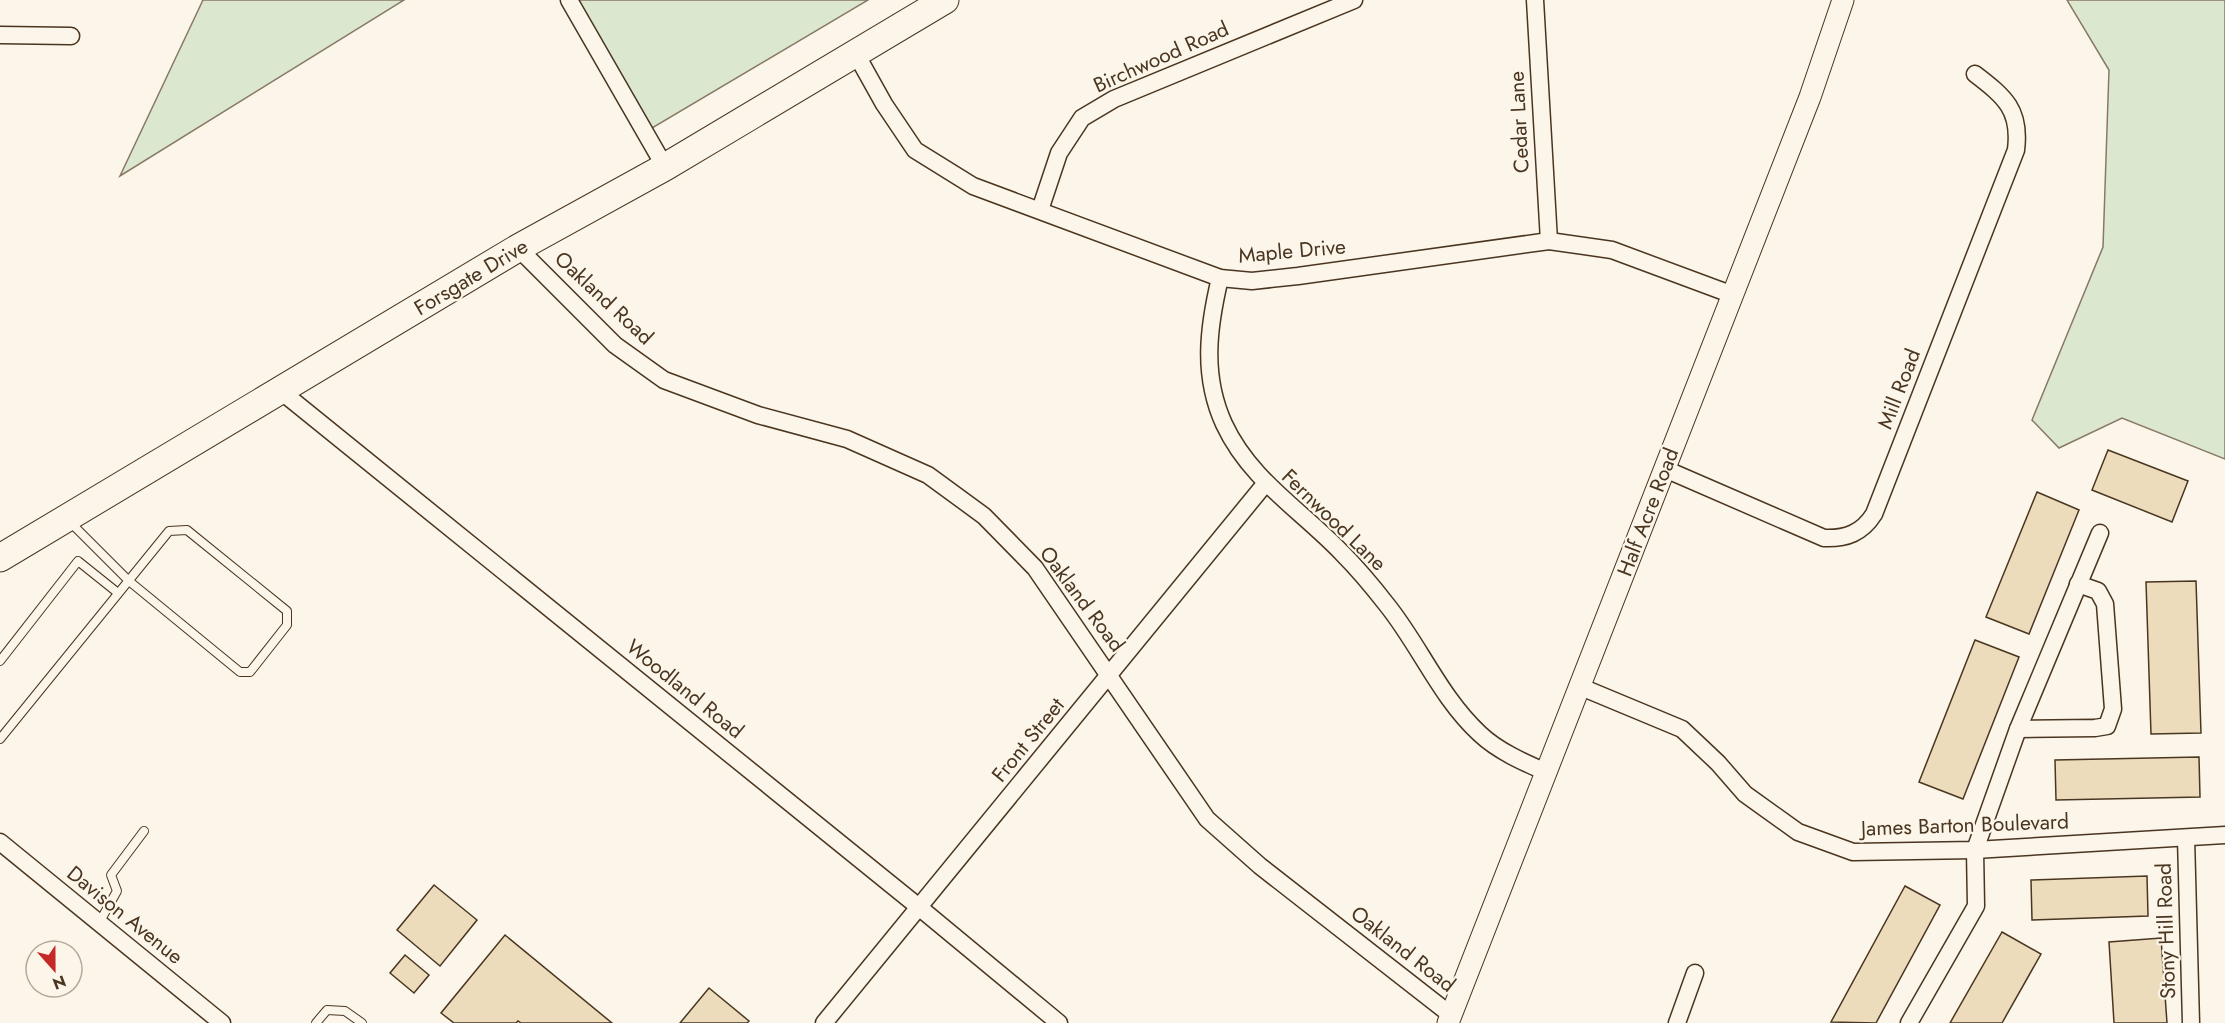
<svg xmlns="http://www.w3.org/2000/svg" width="2225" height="1023" font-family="Jost,sans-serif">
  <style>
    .green { fill: #dce7d0; stroke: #887966; stroke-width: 1.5 }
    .building { fill: #ecdcbc; stroke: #4a3520; stroke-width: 1.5 }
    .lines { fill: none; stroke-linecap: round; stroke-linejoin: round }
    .service-casing { stroke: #4a3520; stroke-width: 10 }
    .minor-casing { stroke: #4a3520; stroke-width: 19 }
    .tertiary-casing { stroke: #4a3520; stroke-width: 23 }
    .primary-casing { stroke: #4a3520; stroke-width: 29 }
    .service { stroke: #fbf6e9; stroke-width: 8 }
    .minor { stroke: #fbf6e9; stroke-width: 16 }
    .tertiary { stroke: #fbf6e9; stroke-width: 21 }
    .primary { stroke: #fbf6e9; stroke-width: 27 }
    .labels { text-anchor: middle; stroke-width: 4.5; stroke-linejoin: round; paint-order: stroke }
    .street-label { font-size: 21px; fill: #4a3520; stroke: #fbf6e9 }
  </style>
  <rect width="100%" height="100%" fill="#fbf6e9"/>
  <g class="green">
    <polygon points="203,0 404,0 120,176"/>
    <polygon points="564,0 868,0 642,134"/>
    <polygon points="2067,0 2225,0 2225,459 2122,418 2059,448 2032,420 2103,247 2109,70"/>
  </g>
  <g class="building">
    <polygon points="2108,450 2188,481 2172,522 2092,490"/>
    <polygon points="2037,492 2079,510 2029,634 1986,617"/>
    <polygon points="2196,581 2201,733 2151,734 2146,582"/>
    <polygon points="1975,640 2019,657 1963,799 1919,782"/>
    <polygon points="2199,757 2200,797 2056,800 2055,760"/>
    <polygon points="2147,876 2148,916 2032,920 2031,880"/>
    <polygon points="434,885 477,920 440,966 397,930"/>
    <polygon points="1905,886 1940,905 1876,1023 1831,1022"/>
    <polygon points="2002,932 2041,954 2002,1023 1950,1023"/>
    <polygon points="505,935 612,1023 521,1023 518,1021 516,1023 454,1023 441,1013"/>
    <polygon points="2161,938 2167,1023 2114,1023 2109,942"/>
    <polygon points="405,955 429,975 414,993 390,973"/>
    <polygon points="709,988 749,1021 747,1023 680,1023"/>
  </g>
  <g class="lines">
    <defs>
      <g id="service">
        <polyline points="0,661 78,561 118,593"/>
        <polyline points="0,739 169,531 187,530 287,611 287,625 250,672 240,672 129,581 68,520"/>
        <polyline points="99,923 117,891 111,875 144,831"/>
        <polyline points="316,1023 327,1010 345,1011 362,1023"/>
      </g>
      <g id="minor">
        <polyline points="569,0 665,167"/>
        <polyline points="1535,0 1549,241"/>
        <polyline points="0,35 71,36"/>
        <polyline points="855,52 884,104 915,150 973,186 1220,278 1252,281 1298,276 1549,241 1612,250 1733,295"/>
        <polyline points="1040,210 1059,153 1082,118 1114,99 1354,0"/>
        <polyline points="518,248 615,345 664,380 758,415 847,439 928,475 984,516 1035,568 1207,819 1260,866 1451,1015"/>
        <path d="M1220 278C1208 328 1202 376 1224 424 1250 480 1301 510 1342 553 1358 569 1373 587 1387 605 1420 646 1440 697 1480 734 1498 751 1523 762 1546 772"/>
        <polyline points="282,392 920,908 1059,1023"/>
        <path d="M1665 469 1824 538C1846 539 1862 533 1874 514L2016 150C2021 110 2005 97 1975 74"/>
        <polyline points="1581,687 1682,729 1718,763 1745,794 1798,832 1853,852 1975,850 2225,835"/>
        <polyline points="2018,729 2095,728 2107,726 2113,709 2105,604 2098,591 2078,584"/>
        <polyline points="2186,838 2191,1023"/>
        <polyline points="0,842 222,1023"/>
        <polyline points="824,1023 1265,484"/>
        <polyline points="1677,1023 1695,973"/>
        <polyline points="1909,1023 1976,906 1975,850 2018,729 2100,533"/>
      </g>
      <polyline id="tertiary" points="1448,1023 1810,97 1843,0"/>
      <polyline id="primary" points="0,558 518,248 665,167 945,0"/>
    </defs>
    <use href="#service" class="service-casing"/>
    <use href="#minor" class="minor-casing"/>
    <use href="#tertiary" class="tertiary-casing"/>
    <use href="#primary" class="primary-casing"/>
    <use href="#service" class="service"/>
    <use href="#minor" class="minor"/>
    <use href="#tertiary" class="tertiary"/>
    <use href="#primary" class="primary"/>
  </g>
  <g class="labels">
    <g class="street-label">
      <text transform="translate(1161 57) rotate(-24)" y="7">Birchwood Road</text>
      <text transform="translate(1519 122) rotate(-93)" y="7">Cedar Lane</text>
      <text transform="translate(1292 251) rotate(-5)" y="7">Maple Drive</text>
      <text transform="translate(471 277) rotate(-31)" y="7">Forsgate Drive</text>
      <text transform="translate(604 298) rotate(43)" y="7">Oakland Road</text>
      <text transform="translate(1899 389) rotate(-69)" y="7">Mill Road</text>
      <text transform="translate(1648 512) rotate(-69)" y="7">Half Acre Road</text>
      <text transform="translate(1334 520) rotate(44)" y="7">Fernwood Lane</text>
      <text transform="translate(1082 599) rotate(53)" y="7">Oakland Road</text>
      <text transform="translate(685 689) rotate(39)" y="7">Woodland Road</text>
      <text transform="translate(1028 740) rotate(-51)" y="7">Front Street</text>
      <text transform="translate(1965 825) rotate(-2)" y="7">James Barton Boulevard</text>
      <text transform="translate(125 915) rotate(39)" y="7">Davison Avenue</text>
      <text transform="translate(2166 931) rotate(-92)" y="7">Stony Hill Road</text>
      <text transform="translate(1403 949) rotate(38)" y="7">Oakland Road</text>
    </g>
  </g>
  <g transform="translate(54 969) rotate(159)"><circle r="28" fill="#fbf6e9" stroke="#b4a999" stroke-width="1.5"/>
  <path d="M0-4.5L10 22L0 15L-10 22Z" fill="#c62828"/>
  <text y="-9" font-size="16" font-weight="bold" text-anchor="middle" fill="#4a3520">N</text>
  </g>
</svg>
